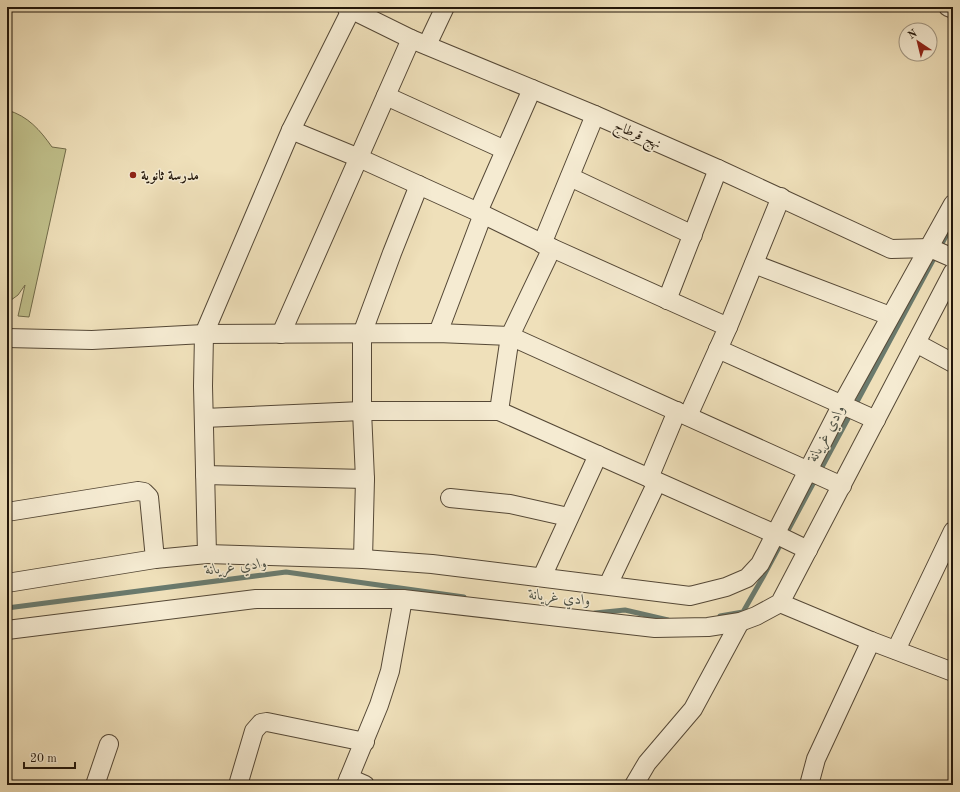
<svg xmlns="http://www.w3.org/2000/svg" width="960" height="792" font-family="'Old Standard TT',Amiri,serif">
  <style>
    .green { fill: #c0c08b; stroke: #716b4a }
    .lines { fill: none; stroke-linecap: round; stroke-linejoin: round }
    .stream { stroke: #6a7a6d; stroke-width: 5 }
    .street-casing { stroke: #554836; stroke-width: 20 }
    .street { stroke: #f5ebd2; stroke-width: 18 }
    .poi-dot { fill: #8f2418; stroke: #f5ebd2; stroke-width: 1.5 }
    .labels { text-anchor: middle; stroke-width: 3; stroke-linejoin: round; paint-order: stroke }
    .street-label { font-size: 14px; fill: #22160a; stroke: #f5ebd2 }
    .poi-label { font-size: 14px; font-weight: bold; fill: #22160a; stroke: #f5ebd2; text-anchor: start }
    .water-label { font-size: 15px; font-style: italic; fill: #4c5044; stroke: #f5ebd2 }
  </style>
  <rect width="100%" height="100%" fill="#efe0ba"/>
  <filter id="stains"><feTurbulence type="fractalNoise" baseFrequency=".005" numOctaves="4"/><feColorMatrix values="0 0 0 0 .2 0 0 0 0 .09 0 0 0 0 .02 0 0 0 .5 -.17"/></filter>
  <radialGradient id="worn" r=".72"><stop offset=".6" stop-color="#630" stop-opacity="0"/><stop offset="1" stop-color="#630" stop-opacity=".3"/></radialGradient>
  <path class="green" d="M7 110C28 116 40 130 52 147L66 149 29 317 18 316 25 285 18 295 7 303Z"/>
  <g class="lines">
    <g class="stream">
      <polyline points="7,608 286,572 464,597"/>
      <polyline points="595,613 625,610 668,620"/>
      <polyline points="720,616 743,612 763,577 953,223"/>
    </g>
    <defs>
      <g id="street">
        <polyline points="346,7 411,39 595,115 718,169 891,249 930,248 953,258"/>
        <polyline points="948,7 953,9"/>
        <polyline points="427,45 445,7"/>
        <polyline points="386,96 505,150"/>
        <polyline points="291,130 359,158 478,212 552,248 728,327 688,416"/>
        <polyline points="570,177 693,235"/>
        <polyline points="478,212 532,89"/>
        <polyline points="542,244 595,115"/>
        <polyline points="754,264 890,316"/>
        <polyline points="667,300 718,169"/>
        <polyline points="728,327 781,197"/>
        <polyline points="438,333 483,214"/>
        <polyline points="281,334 411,39"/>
        <polyline points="7,338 92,340 204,334 438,333 510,336 842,486"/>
        <polyline points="916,343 953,363"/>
        <polyline points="718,349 876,420"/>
        <polyline points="499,411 510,336 552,248"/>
        <polyline points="204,418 362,411 499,411 775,534 808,550"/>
        <polyline points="205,475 365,479"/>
        <polyline points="649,478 677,411"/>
        <polyline points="450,498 510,504 568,517"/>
        <polyline points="7,512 138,491 144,492 149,497 155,559"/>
        <polyline points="207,554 363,559 432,564 690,596 726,587 747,578 760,564 842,404 953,204"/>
        <polyline points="363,559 365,479 362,411 362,334 392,253 419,185"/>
        <polyline points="542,577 598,455"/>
        <polyline points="7,583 155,559 207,554 203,386 204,334 291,130 351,10"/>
        <polyline points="608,585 657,482"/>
        <polyline points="780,603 871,641 953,672"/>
        <polyline points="7,630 256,599 403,599 655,628 708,627 740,622 756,616 780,603 953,272"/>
        <polyline points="896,650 953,531"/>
        <polyline points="349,778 365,785"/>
        <polyline points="95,785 109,744"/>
        <polyline points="238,785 254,731 261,723 267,722 365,742"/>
        <polyline points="346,785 379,705 390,671 403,599"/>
        <polyline points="634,785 647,763 693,709 740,622"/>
        <polyline points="809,785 816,759 871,641"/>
      </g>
    </defs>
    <use href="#street" class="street-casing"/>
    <use href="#street" class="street"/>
  </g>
  <circle class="poi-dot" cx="133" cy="175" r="4"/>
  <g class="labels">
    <g class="street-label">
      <text transform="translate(638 134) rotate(24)" y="5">نهج قرطاج</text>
    </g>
    <g class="poi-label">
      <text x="141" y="180">مدرسة ثانوية</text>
    </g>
    <g class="water-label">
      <text transform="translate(826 433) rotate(-62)" y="5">وادي غريانة</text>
      <text transform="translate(236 566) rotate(-7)" y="5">وادي غريانة</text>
      <text transform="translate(560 597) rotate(6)" y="5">وادي غريانة</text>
    </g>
  </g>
  <rect width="960" height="792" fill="none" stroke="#efe0ba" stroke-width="24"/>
  <rect x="8" y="8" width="944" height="776" fill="none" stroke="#22160a" stroke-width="2"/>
  <rect x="12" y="12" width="936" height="768" fill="none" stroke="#22160a"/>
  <g transform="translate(918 42) rotate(325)"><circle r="19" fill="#f5ebd2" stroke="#a19682"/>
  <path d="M0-3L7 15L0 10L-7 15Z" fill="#8f2418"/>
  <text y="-6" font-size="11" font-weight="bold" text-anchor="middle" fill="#22160a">N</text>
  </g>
  <path d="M24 762v6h51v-6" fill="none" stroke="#22160a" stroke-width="2"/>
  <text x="30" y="762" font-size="12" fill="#22160a" stroke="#f5ebd2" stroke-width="3" paint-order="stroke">20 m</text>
  <rect width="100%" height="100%" filter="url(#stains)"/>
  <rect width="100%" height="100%" fill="url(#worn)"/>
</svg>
